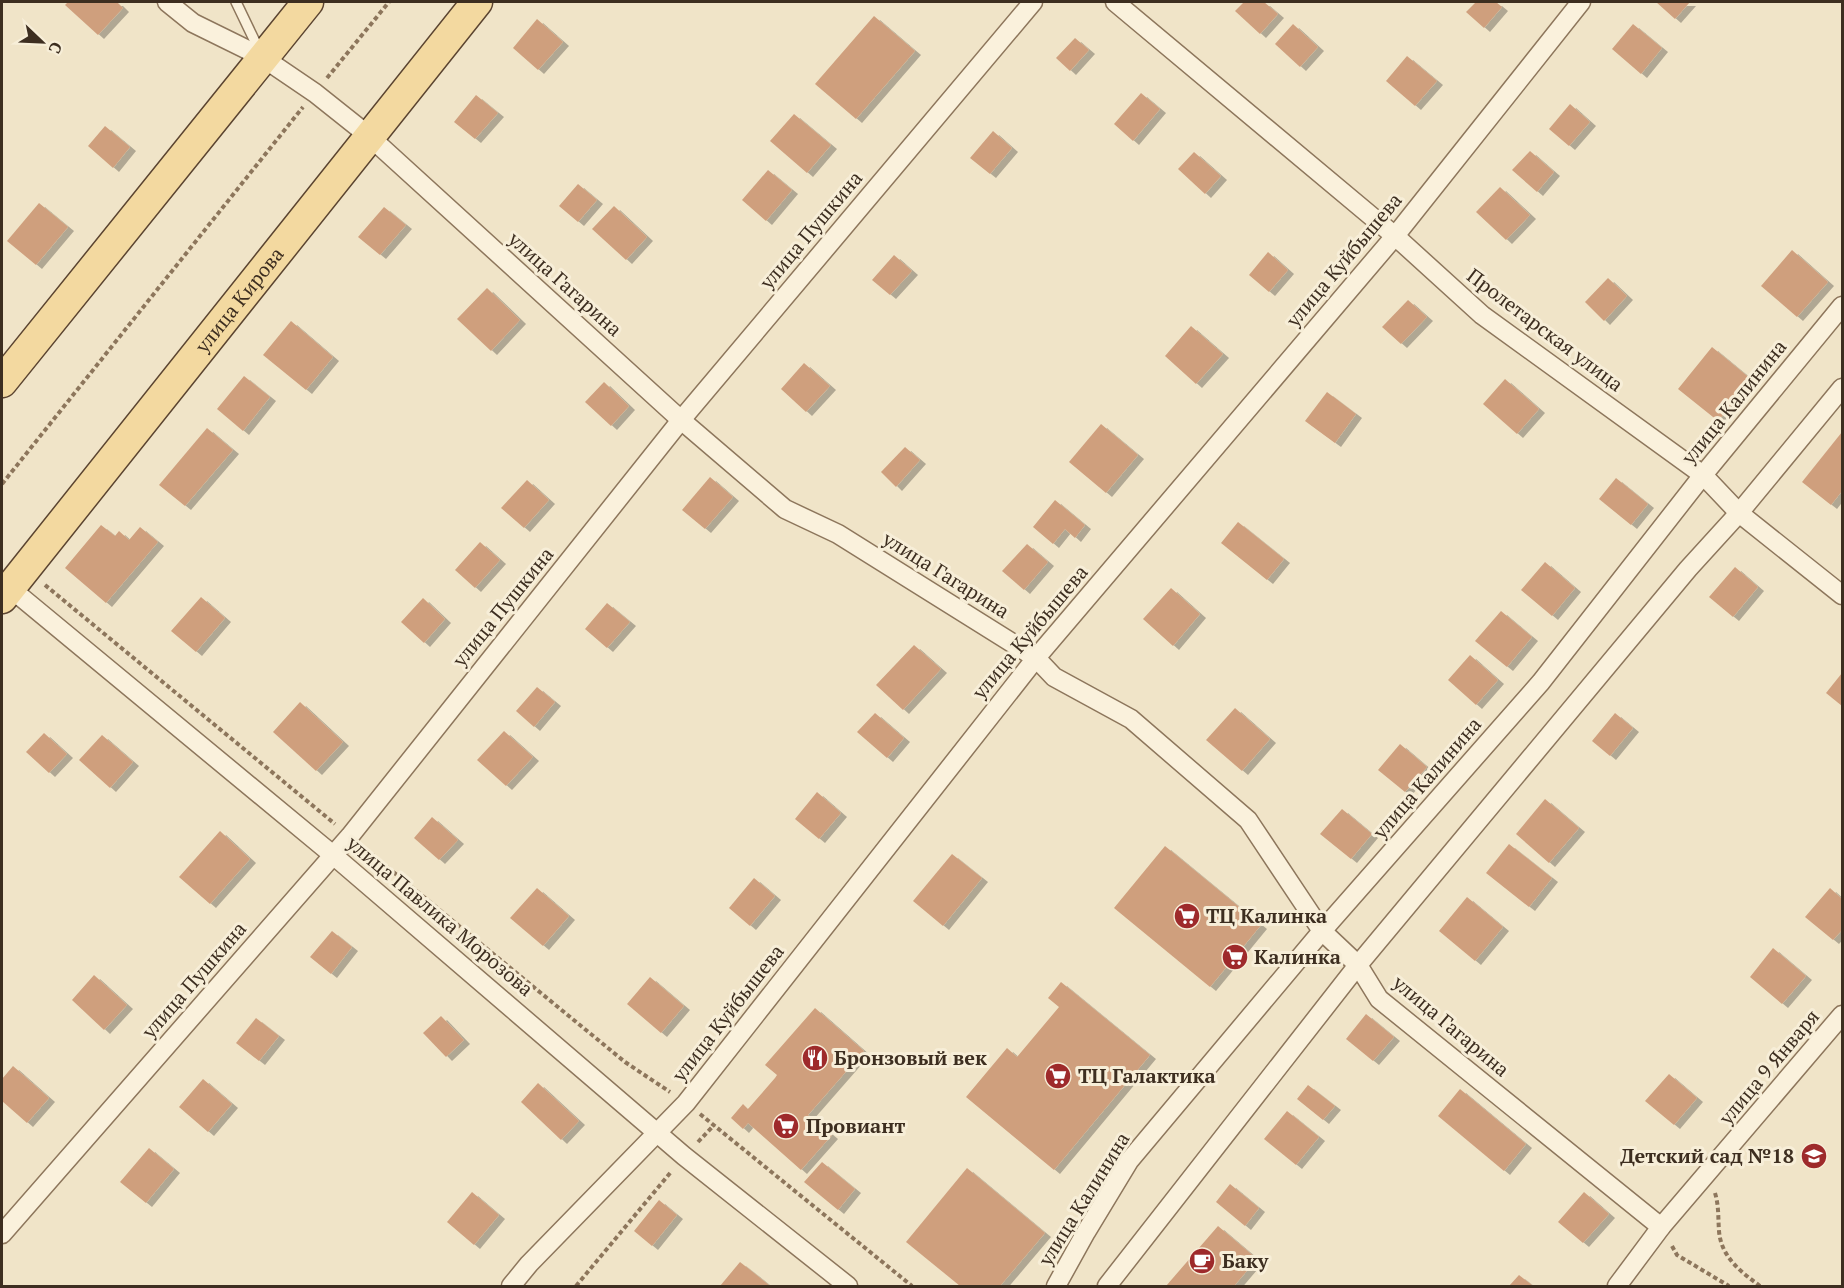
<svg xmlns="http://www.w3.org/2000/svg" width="1844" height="1288" font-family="'PT Serif',serif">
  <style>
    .building { fill: #cf9f7d; filter: url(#shadow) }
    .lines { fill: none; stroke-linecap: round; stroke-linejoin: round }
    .service-casing { stroke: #8d765c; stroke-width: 12 }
    .minor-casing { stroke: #8d765c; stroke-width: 21 }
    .primary-casing { stroke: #5b4430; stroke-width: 33 }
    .path { stroke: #8d765c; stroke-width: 4; stroke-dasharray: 4.5 3; stroke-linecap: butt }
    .service { stroke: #faf1dc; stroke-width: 9 }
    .minor { stroke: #faf1dc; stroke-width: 18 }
    .primary { stroke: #f3d9a0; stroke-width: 30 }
    .labels { text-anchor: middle; stroke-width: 6; stroke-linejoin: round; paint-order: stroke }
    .street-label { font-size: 20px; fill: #3d2e20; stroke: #f7eed8 }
    .poi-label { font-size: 20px; font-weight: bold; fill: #3d2e20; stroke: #f7eed8; text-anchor: start }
  </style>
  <defs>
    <filter id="shadow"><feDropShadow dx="6" dy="4" stdDeviation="0" flood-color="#0004"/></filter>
  </defs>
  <rect width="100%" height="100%" fill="#f0e4c8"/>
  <g class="building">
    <polygon points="68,2 117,2 123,8 98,35 65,5"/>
    <polygon points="1244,2 1264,2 1278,14 1260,34 1235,11"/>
    <polygon points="1476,2 1496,2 1502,7 1484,28 1466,12"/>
    <polygon points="1656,2 1690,2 1675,19"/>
    <polygon points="874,16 915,51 856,119 815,84"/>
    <polygon points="537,19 563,42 538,70 513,48"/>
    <polygon points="1293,24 1318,47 1300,67 1275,44"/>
    <polygon points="1633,24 1662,48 1641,74 1612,49"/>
    <polygon points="1075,38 1089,50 1070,71 1056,58"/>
    <polygon points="1407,56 1437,81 1415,106 1386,81"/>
    <polygon points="1141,93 1160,109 1133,141 1114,124"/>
    <polygon points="476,95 498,113 475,139 454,122"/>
    <polygon points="1570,104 1590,122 1569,146 1549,129"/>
    <polygon points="794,114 831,145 807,173 770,141"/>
    <polygon points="105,126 130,147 113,168 88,146"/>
    <polygon points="993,131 1012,148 990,174 970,158"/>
    <polygon points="1530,151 1554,172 1537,192 1512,170"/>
    <polygon points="1194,152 1221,176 1205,194 1178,169"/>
    <polygon points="768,170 792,190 766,221 742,200"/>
    <polygon points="578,184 597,200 578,222 559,206"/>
    <polygon points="1500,187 1530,215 1506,240 1476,212"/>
    <polygon points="39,203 68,227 36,265 7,241"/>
    <polygon points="614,206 647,237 626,260 592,229"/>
    <polygon points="384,207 406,225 380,255 358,237"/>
    <polygon points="1792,250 1828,282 1797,317 1761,286"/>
    <polygon points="1268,252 1288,270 1269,292 1249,275"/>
    <polygon points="894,255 912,271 890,295 872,280"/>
    <polygon points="1608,278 1627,296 1604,321 1585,302"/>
    <polygon points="487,288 520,320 491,351 457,319"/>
    <polygon points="1408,300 1427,317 1401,344 1382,327"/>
    <polygon points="291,321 333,357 306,390 263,355"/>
    <polygon points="1191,326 1223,354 1196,384 1165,356"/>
    <polygon points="1712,347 1752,380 1718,421 1678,389"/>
    <polygon points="804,363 830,386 806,412 781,389"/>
    <polygon points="244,376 270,397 243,431 217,409"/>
    <polygon points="1505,379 1539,409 1517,434 1483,404"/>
    <polygon points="604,382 629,406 611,426 585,402"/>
    <polygon points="1327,392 1356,414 1335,443 1305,421"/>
    <polygon points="1101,424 1138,455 1106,493 1069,462"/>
    <polygon points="207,428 233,450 185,506 159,485"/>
    <polygon points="1842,432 1842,491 1831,505 1802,482"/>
    <polygon points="905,447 920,460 896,487 881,472"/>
    <polygon points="710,477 733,497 705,529 682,510"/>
    <polygon points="1616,478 1648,504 1631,525 1599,499"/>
    <polygon points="527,480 549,500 524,528 501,508"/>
    <polygon points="1055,500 1085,525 1075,538 1065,529 1053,544 1033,527"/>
    <polygon points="1238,522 1284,559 1267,580 1221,543"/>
    <polygon points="101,525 115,536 119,531 129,540 140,527 158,542 106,603 65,568"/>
    <polygon points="480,542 500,560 475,588 455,570"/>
    <polygon points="1027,544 1048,562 1024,590 1002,571"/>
    <polygon points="1545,562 1575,588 1552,616 1521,590"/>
    <polygon points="1735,567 1758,587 1733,617 1709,597"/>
    <polygon points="1171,588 1200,614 1173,646 1143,619"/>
    <polygon points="201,597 225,618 196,652 171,631"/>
    <polygon points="423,598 445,619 424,643 401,622"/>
    <polygon points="607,603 630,622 607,648 585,629"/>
    <polygon points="1501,611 1532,637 1507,667 1475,641"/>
    <polygon points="914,645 941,669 903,710 876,685"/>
    <polygon points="1470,655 1498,680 1476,705 1448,680"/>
    <polygon points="1842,673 1842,706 1826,693"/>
    <polygon points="537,687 555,702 534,727 516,711"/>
    <polygon points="300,702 343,742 316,771 273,732"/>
    <polygon points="1235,708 1270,739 1242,771 1206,740"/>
    <polygon points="875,713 904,738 887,758 857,732"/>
    <polygon points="1615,713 1633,728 1610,756 1592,741"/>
    <polygon points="504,731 533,757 506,786 477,760"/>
    <polygon points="44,733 67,754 49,773 26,752"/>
    <polygon points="102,735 133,762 110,788 79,760"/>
    <polygon points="1400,744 1427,767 1405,792 1378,770"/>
    <polygon points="817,792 841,813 819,839 795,819"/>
    <polygon points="1545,799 1579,828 1549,863 1516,834"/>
    <polygon points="1342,809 1372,834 1351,859 1320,834"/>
    <polygon points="432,817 458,840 439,860 414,838"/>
    <polygon points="220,831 250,859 210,904 179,877"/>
    <polygon points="1509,844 1552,878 1529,907 1486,873"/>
    <polygon points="1165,846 1261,925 1210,987 1114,908"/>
    <polygon points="952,854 982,878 943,926 913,901"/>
    <polygon points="754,878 775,896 750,926 729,908"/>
    <polygon points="537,888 569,916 543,946 510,918"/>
    <polygon points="1830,888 1842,899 1842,930 1833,940 1805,917"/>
    <polygon points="1467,897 1503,927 1475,961 1439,931"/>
    <polygon points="332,931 352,947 331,974 310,957"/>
    <polygon points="1773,948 1806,976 1782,1004 1750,977"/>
    <polygon points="94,975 127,1005 104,1030 72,1000"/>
    <polygon points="650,977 684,1006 661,1033 627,1004"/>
    <polygon points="1061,982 1150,1055 1054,1170 966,1097 1007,1048 1017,1057 1059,1007 1048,998"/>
    <polygon points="815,1008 864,1051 808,1115 832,1135 801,1170 748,1123 743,1129 731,1118 743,1104 748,1109 775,1078 777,1075 765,1065"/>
    <polygon points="1366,1014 1394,1037 1373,1061 1346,1039"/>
    <polygon points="441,1016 464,1040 446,1057 423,1033"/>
    <polygon points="256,1018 279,1036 259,1061 236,1043"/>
    <polygon points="13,1066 49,1098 27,1123 2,1101 2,1079"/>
    <polygon points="1669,1074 1697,1098 1674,1125 1645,1101"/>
    <polygon points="203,1079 232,1104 208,1132 179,1107"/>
    <polygon points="538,1083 579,1121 561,1140 521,1102"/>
    <polygon points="1308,1085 1335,1106 1323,1120 1297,1099"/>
    <polygon points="1460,1089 1526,1144 1504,1171 1438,1116"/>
    <polygon points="1287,1111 1319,1137 1296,1165 1264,1139"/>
    <polygon points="149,1148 174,1169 146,1203 120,1182"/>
    <polygon points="822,1162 855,1189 838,1210 804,1182"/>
    <polygon points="967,1168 1045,1233 1000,1286 960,1286 906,1242"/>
    <polygon points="1230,1184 1259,1208 1245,1226 1216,1202"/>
    <polygon points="472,1192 499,1215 474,1245 447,1222"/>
    <polygon points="1584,1192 1609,1214 1583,1243 1558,1222"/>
    <polygon points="659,1200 677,1215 652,1246 634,1231"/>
    <polygon points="1218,1226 1257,1259 1234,1286 1166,1286"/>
    <polygon points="740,1262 754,1273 770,1286 720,1286"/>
    <polygon points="1519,1275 1533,1286 1509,1286"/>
  </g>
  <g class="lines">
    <defs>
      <polyline id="service" points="236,2 260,52"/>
      <g id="minor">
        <polyline points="167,2 193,23 262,57 315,93 369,136 681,420 785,509 838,534 1036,658 1054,677 1131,719 1248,820 1322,931 1358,965 1379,999 1661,1227"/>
        <polyline points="1115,2 1395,236 1482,315 1703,475 1739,513 1842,595"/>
        <polyline points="4,583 333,855 684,1156 848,1286"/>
        <polyline points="2,1234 350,836 681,420 1033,2"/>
        <polyline points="511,1286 529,1264 686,1103 1036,658 1395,236 1581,2"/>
        <polyline points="1056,1286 1086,1232 1129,1161 1322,931 1541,682 1703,475 1842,306"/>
        <polyline points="1107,1286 1358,965 1688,569 1739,513 1842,388"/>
        <polyline points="1617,1286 1661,1227 1842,1015"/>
      </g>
      <g id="primary">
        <polyline points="2,382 308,2"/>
        <path id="s1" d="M2 598 477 2"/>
      </g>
    </defs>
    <use href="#service" class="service-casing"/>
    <use href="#minor" class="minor-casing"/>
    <use href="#primary" class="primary-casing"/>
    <g class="path">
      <polyline points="327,78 389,2"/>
      <polyline points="2,484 303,107"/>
      <polyline points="45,585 335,824"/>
      <polyline points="364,848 625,1062 670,1092"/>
      <polyline points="700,1114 912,1286"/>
      <polyline points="698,1142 714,1125"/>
      <path d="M1715 1193C1719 1206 1718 1218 1719 1231 1721 1257 1741 1272 1760 1286"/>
      <polyline points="1672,1246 1677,1255 1729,1286"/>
      <polyline points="576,1286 671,1172"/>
    </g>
    <use href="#service" class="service"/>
    <use href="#minor" class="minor"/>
    <use href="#primary" class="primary"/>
  </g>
  <defs>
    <symbol id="supermarket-disc" viewBox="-11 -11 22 22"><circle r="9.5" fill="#9e2a2b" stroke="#f7eed8"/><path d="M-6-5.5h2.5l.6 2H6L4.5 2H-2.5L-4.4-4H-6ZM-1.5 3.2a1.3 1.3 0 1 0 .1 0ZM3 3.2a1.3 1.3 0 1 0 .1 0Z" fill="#fff"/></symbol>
    <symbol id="restaurant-disc" viewBox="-11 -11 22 22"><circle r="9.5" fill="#9e2a2b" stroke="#f7eed8"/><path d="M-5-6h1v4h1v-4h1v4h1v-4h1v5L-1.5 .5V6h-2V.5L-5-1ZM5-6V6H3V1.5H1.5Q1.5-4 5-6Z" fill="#fff"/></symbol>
    <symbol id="school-disc" viewBox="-11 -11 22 22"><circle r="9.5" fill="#9e2a2b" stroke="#f7eed8"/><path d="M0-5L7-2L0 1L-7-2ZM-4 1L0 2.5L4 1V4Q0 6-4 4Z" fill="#fff"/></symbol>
    <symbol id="cafe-disc" viewBox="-11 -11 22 22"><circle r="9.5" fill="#9e2a2b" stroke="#f7eed8"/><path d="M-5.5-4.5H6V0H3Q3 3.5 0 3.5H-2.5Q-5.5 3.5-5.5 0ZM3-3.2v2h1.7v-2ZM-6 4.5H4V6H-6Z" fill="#fff"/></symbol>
  </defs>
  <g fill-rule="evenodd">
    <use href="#supermarket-disc" x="1172" y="901" width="30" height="30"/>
    <use href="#supermarket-disc" x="1220" y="942" width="30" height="30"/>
    <use href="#restaurant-disc" x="800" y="1043" width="30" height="30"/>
    <use href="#supermarket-disc" x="1043" y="1061" width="30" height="30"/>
    <use href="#supermarket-disc" x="771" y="1111" width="30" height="30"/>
    <use href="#school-disc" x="1799" y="1141" width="30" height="30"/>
    <use href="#cafe-disc" x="1187" y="1246" width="30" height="30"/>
  </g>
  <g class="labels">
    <g class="street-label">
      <text transform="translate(811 230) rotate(-50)" y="7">улица Пушкина</text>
      <text transform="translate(1344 260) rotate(-50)" y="7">улица Куйбышева</text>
      <text transform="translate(565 284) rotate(42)" y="7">улица Гагарина</text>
      <text dy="7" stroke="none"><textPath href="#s1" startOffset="381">улица Кирова</textPath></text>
      <text transform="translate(1545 330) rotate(37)" y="7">Пролетарская улица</text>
      <text transform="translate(1734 402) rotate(-51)" y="7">улица Калинина</text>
      <text transform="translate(946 575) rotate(32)" y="7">улица Гагарина</text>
      <text transform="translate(503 607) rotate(-51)" y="7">улица Пушкина</text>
      <text transform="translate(1030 632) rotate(-50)" y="7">улица Куйбышева</text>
      <text transform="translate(1427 778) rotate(-49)" y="7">улица Калинина</text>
      <text transform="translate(440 916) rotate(40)" y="7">улица Павлика Морозова</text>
      <text transform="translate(194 980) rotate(-49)" y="7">улица Пушкина</text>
      <text transform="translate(728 1013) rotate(-52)" y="7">улица Куйбышева</text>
      <text transform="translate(1451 1026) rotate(40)" y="7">улица Гагарина</text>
      <text transform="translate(1769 1067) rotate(-50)" y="7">улица 9 Января</text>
      <text transform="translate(1084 1199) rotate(-58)" y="7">улица Калинина</text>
    </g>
    <g class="poi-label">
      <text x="1206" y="923">ТЦ Калинка</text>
      <text x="1254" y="964">Калинка</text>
      <text x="834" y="1065">Бронзовый век</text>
      <text x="1078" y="1083">ТЦ Галактика</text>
      <text x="806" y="1133">Провиант</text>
      <text x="1794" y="1163" text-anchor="end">Детский сад №18</text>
      <text x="1222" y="1268">Баку</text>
    </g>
  </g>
  <rect width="1844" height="1288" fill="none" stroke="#3d2e20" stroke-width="6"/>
  <g transform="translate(42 42) rotate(113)" stroke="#f7eed8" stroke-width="4.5" paint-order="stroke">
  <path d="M0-4.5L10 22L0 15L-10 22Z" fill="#3d2e20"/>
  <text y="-9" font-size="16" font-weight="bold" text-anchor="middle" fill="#3d2e20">С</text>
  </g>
</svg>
